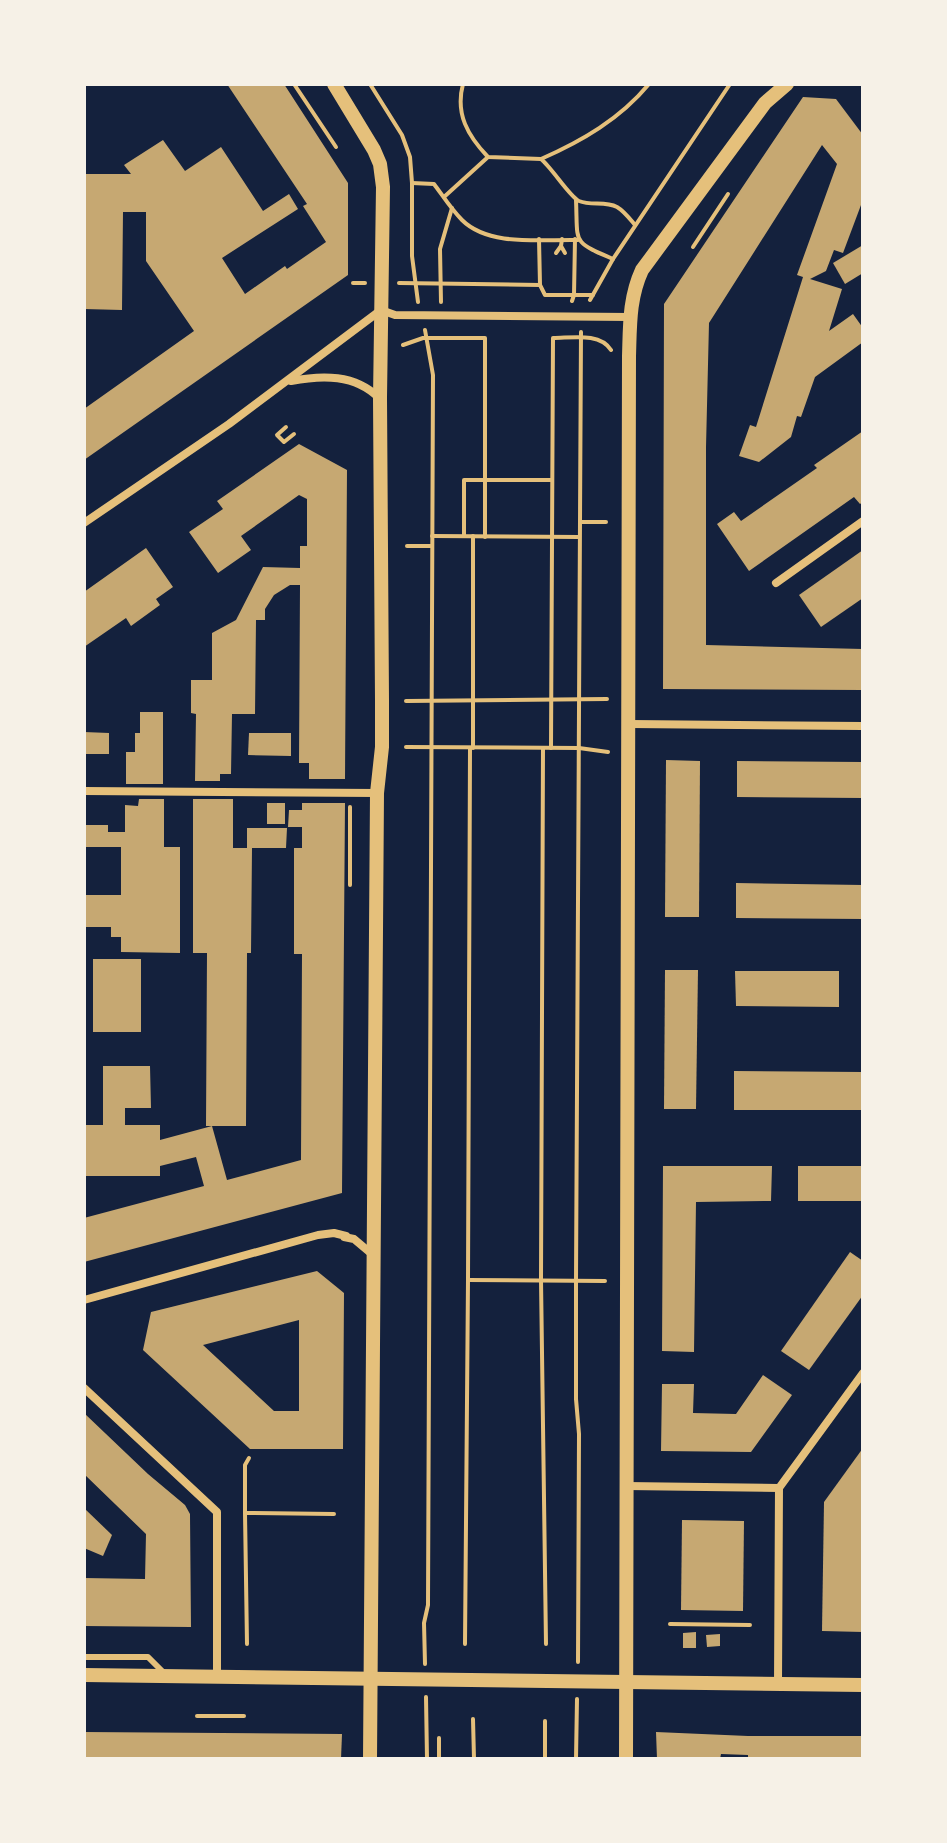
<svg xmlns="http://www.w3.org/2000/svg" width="947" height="1843" font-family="'Noto Serif',serif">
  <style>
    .building { fill: #c6a872; fill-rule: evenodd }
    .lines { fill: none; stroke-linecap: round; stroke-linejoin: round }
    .path { stroke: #e5c07b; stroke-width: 4 }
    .service { stroke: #e5c07b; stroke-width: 6 }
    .minor { stroke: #e5c07b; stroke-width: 8 }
    .tertiary { stroke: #e5c07b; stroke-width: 14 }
  </style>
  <rect width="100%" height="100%" fill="#14213d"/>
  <g class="building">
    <polygon points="227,84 284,84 348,183 348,275 84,460 84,409 194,331 146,261 146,212 123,212 122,310 84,309 85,174 131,174 124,165 163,140 185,171 221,147 263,211 289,194 298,209 222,258 245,294 285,266 287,269 326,242 303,206 307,204"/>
    <polygon points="803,97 836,99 863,135 863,205 861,205 843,253 834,250 826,271 810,279 842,289 829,331 853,314 863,328 863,342 815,377 801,417 797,416 791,437 759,462 739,456 750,425 756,427 803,277 797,275 837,164 822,145 709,323 706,447 706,645 863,649 863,690 663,689 664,304"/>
    <polygon points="863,245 863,273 845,284 833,263"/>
    <polygon points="863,431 863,502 860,504 854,497 749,571 717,524 734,512 741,521 817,468 814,465"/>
    <polygon points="299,444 347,470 345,779 309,779 309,763 299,763 300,585 290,585 274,595 265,609 265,620 256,620 255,714 232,714 231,774 220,774 220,781 195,781 196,714 191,713 191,680 212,680 212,633 236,620 263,567 300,568 300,546 307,546 307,499 299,495 241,536 251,550 218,573 189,532 223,509 217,501"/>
    <polygon points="146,548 173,587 156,599 160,605 131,626 126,618 84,647 84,592"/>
    <polygon points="863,550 863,598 821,627 799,595"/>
    <polygon points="140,712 163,712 163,784 126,784 126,752 135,752 135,733 140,733"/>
    <polygon points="84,732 109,733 109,754 84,754"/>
    <polygon points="249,733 291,733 291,756 248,755"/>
    <polygon points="666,760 700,761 699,917 665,917"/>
    <polygon points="737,761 863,762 863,798 737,797"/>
    <polygon points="139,799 164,799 164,847 180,847 180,953 121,952 121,937 111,937 111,927 84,927 84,895 121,895 121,847 84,847 84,825 108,825 108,832 125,832 125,805 138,806"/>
    <polygon points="193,799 233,799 233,848 247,848 247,828 287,828 286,848 252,848 251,953 247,953 246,1126 212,1126 227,1180 301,1160 302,954 294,954 294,848 302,848 302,827 288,827 289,810 302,810 302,803 345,803 342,1193 84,1262 84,1218 204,1186 196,1157 160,1166 160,1176 84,1176 84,1125 103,1125 103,1066 150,1066 151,1108 125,1108 125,1125 160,1125 160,1140 212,1126 206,1126 207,953 193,953"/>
    <rect x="267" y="803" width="18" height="21"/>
    <polygon points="736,883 863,885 863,919 736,918"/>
    <rect x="93" y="959" width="48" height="73"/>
    <polygon points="665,970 698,970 696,1109 664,1109"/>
    <polygon points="735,971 839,971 839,1007 736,1006"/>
    <polygon points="734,1071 863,1072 863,1110 734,1110"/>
    <polygon points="663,1166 772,1166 771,1201 696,1202 694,1352 662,1351"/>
    <rect x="798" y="1166" width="65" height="35"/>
    <polygon points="850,1252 863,1261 863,1295 809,1370 781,1351"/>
    <path d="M317 1271 344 1293 343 1449H250L143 1350 151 1312ZM299 1320V1411H274L203 1345Z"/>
    <polygon points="763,1375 792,1395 751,1452 661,1451 662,1384 694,1384 693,1413 736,1414"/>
    <polygon points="84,1413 148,1474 185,1505 190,1514 191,1627 84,1626 84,1578 145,1579 146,1534 84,1474"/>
    <polygon points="863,1448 863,1632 822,1631 824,1502"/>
    <polygon points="84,1508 112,1535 103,1556 84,1548"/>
    <polygon points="682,1520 744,1521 743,1611 681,1610"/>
    <polygon points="696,1632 696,1648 683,1648 683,1633"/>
    <polygon points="720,1634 720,1646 707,1647 706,1635"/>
    <polygon points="84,1732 342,1734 341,1759 84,1759"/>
    <polygon points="656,1732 748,1736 863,1736 863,1759 748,1759 748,1755 721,1754 720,1759 657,1759"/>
  </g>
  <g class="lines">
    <g class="path">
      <polyline points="294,84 336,147"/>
      <polyline points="370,84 402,135 410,157 412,183 412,256 418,302"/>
      <path d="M463 84C455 114 468 136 488 157L541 159C552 168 570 197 579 201 591 206 605 201 617 207 624 211 630 219 635 225"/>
      <path d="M541 159C582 141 620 119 649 84"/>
      <path d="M412 183 434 184C443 196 451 209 462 220 489 247 542 239 578 240"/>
      <polyline points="444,197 488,157"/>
      <path d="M576 200C578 244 571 241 613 259"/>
      <polyline points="562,239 561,246 565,253"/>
      <polyline points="693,247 728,194"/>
      <polyline points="556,253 561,246"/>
      <polyline points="353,283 365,283"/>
      <polyline points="399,283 540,285 539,239"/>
      <polyline points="540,285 545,295 593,295"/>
      <polyline points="590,300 613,259 730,84"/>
      <polyline points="572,301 574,295 575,239"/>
      <polyline points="441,302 440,249 452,208"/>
      <polyline points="425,330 433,375 428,1605 424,1623 425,1664"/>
      <polyline points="403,345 423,338 485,338 485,537"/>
      <polyline points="286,427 277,435 284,442 294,434"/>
      <polyline points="580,522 606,522"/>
      <polyline points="432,536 579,537"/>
      <polyline points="464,536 464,480 552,480"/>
      <polyline points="407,546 432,546"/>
      <polyline points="406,701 607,699"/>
      <polyline points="406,747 579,748 608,752"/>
      <polyline points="473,748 473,536"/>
      <polyline points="543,748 541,1280 546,1644"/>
      <path d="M551 748 553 338C571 338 600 332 611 350"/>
      <polyline points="350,807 350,885"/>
      <polyline points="468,1280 605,1281"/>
      <polyline points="245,1513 245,1465 249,1458"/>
      <polyline points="670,1624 750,1625"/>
      <polyline points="247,1644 245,1513 334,1514"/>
      <polyline points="465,1644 468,1280 470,748"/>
      <polyline points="578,1662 579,1434 576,1399 576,1281 581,332"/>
      <polyline points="426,1697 427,1759"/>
      <polyline points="197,1716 244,1716"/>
      <polyline points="473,1719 474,1759"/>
      <polyline points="439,1759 439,1738"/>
      <polyline points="545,1759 545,1721"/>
      <polyline points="576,1759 577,1699"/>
    </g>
    <polyline class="service" points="84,1657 148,1657 164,1673"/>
    <g class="minor">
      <path d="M291 381C322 375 355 374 379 398"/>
      <polyline points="84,523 229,424 381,310 395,315 630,317"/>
      <polyline points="776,583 863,521"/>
      <polyline points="630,724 863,726"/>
      <polyline points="84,791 377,793"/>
      <polyline points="84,1300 318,1235 334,1233 346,1236 344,1237 354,1239 373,1255"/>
      <polyline points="84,1388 217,1512 217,1676"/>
      <polyline points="626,1486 779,1488"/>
      <polyline points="779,1488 863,1373"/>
      <polyline points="778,1684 779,1488"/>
    </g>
    <g class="tertiary">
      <polyline points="334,84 374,150 380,164 383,187 380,398 382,700 382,747 377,793 370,1759"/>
      <polyline points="84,1675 863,1685"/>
      <path d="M626 1759 629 356C630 326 629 298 642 270L765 103 787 84"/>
    </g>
  </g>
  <rect width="947" height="1843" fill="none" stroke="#f6f1e7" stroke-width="172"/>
</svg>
